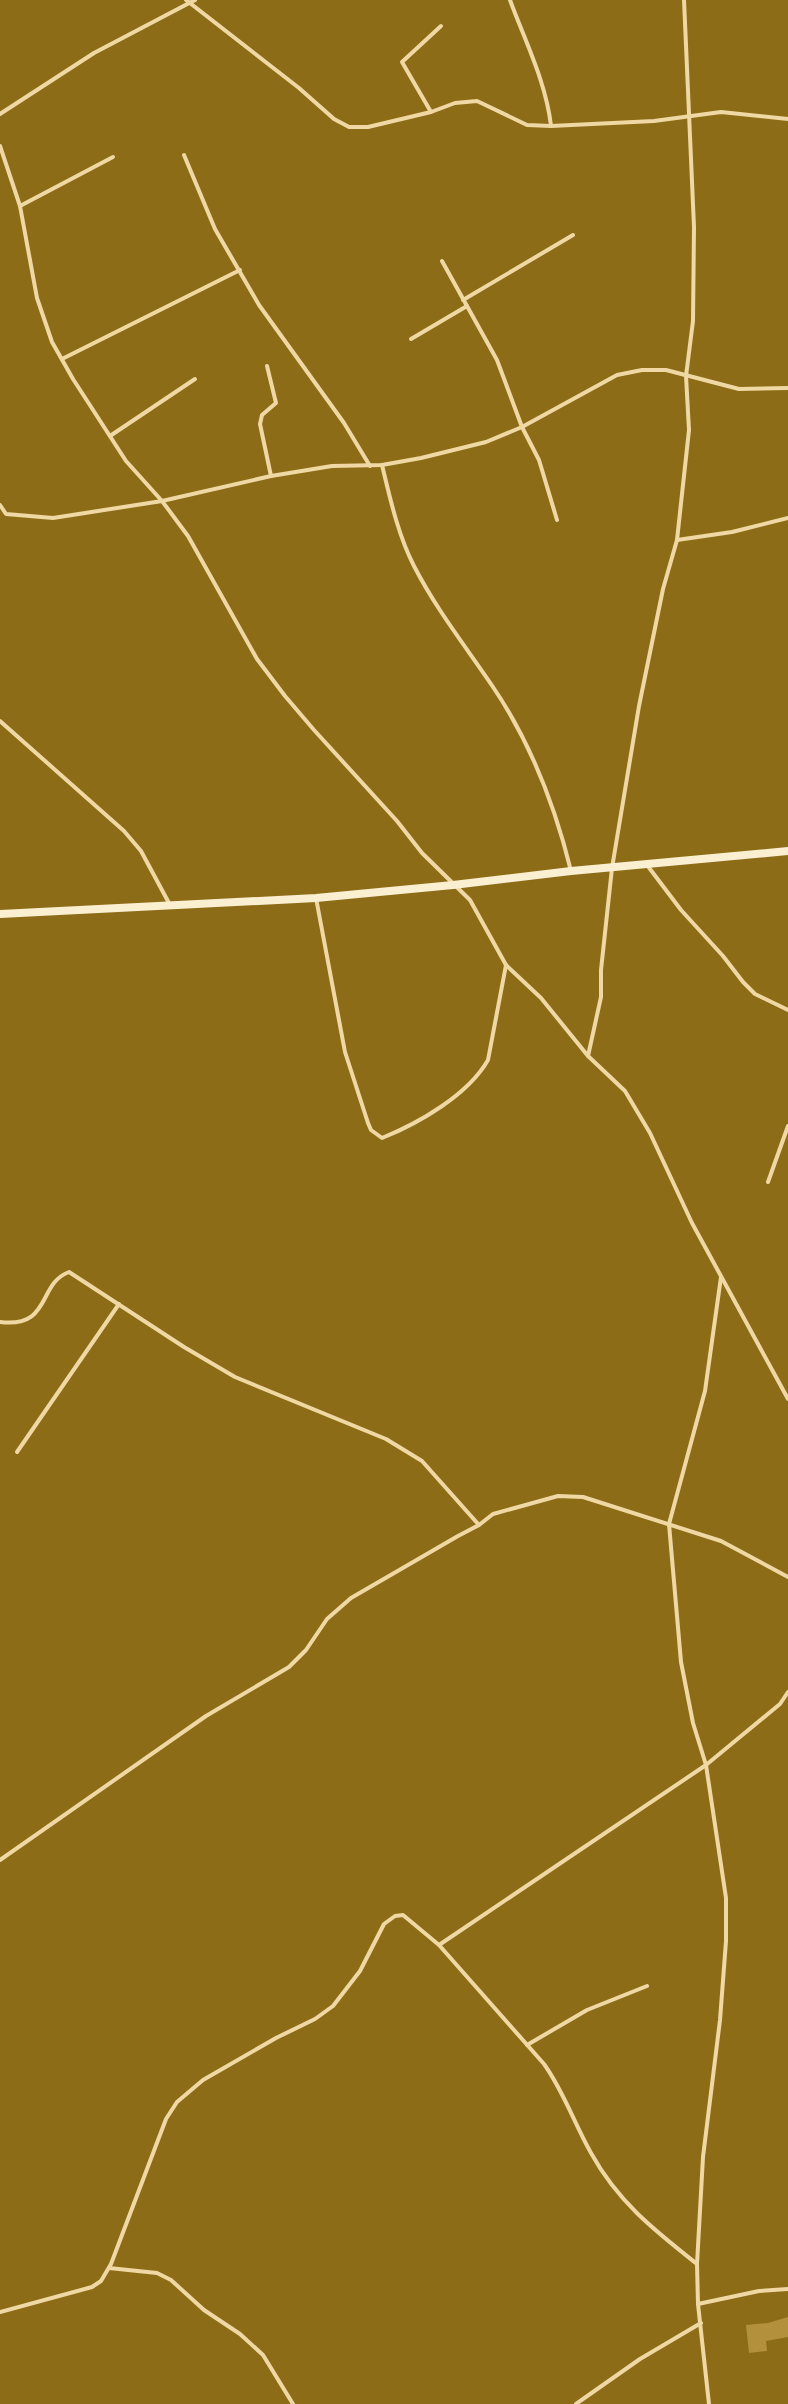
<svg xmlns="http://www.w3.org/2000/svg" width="788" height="2404" font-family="Figtree,sans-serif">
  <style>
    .building { fill: #b3913c }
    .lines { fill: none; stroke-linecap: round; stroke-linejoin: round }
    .street { stroke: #efd8a3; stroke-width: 4 }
    .secondary { stroke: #faefd0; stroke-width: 8 }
  </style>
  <rect width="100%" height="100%" fill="#8d6c18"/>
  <polygon class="building" points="788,2317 788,2337 766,2341 767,2351 749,2353 746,2325 768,2323"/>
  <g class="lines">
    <g class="street">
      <polyline points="186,0 299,88 334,119 349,127 368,127 431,112 455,103 477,101 527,125 551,126 654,121 721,112 788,119"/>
      <path d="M510 0C525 41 546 82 551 126"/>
      <polyline points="431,112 402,62 441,26"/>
      <polyline points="0,114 94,53 195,0"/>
      <polyline points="0,146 20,206 37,298 52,342 73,379 126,461 162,501 188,536 257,659 285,696 314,730 397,821 422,853 470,900 506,965 541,998 588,1056 625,1091 650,1133 692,1223 788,1399"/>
      <polyline points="184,155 215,229 259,305 344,423 370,466"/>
      <polyline points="20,206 113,157"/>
      <polyline points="442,261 497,360 522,427 539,460 557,520"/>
      <polyline points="463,300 573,235"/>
      <polyline points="411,339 467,306"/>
      <polyline points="62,359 240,270"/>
      <polyline points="267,366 276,403 262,415 260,424 271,476"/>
      <polyline points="110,436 195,379"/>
      <path d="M382 465C390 498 398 535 414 566 436 609 466 647 493 687 531 743 555 806 571 871"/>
      <polyline points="0,505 6,514 53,518 162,501 271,476 332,466 382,465 421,458 486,442 522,427 617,375 642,370 666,370 739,389 788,388"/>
      <polyline points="677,540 732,532 788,518"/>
      <polyline points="0,721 124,831 141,851 170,905"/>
      <polyline points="647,865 681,910 723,956 743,982 755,994 788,1010"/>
      <path d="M316 898 345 1052 368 1123 371 1130 382 1138C419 1123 468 1095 488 1060L506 965"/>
      <polyline points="588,1056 601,997 601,970 612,868 639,706 663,589 677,540 689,430 686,376 693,321 694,227 684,0"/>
      <polyline points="768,1182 788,1126"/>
      <path d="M0 1322C52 1328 37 1284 69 1272L184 1347 235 1377 386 1439 422 1461 479 1525"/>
      <polyline points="17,1452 119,1304"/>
      <polyline points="0,1860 206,1716 289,1667 306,1650 327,1619 351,1598 458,1536 479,1525 493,1514 558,1496 583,1497 721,1541 788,1577"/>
      <polyline points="439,1945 706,1765 780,1704 788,1692"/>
      <polyline points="527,2045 587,2010 647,1986"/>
      <polyline points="109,2268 157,2273 171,2280 204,2310 240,2334 263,2355 293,2404"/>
      <polyline points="698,2304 759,2291 788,2289"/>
      <path d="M0 2312 92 2287 101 2281 111 2264 166 2119 177 2102 203 2080 276 2038 315 2019 333 2006 360 1971 384 1924 395 1916 403 1915 439 1945 544 2064C564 2092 574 2123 591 2153 618 2202 654 2230 697 2264"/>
      <polyline points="576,2404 640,2359 701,2323"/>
      <polyline points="709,2404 698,2304 697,2264 703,2157 720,2020 726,1941 726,1898 706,1765 693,1723 681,1662 669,1524 705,1391 721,1277"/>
    </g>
    <polyline class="secondary" points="0,914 316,898 453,885 571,871 788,851"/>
  </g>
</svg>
